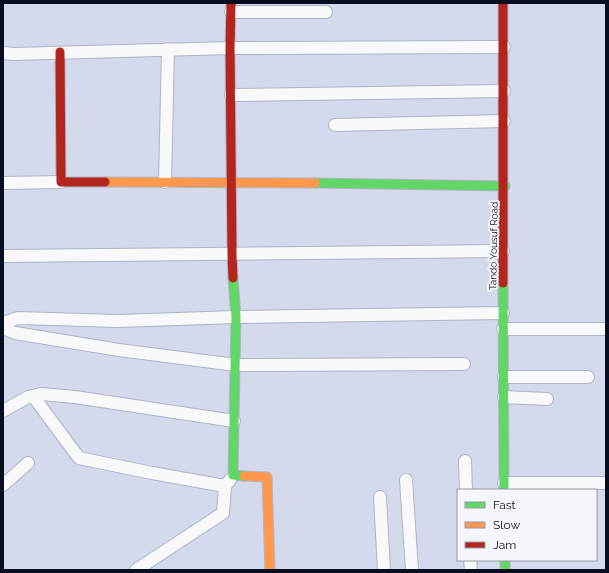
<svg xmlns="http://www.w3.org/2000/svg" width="609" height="573" font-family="Raleway,sans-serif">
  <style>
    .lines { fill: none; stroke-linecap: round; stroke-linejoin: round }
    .street-casing { stroke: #aeb4c6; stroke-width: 14 }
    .fast-casing { stroke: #aeb4c6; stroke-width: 11 }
    .slow-casing { stroke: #aeb4c6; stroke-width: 11 }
    .jam-casing { stroke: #aeb4c6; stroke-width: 11 }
    .street { stroke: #f9f9fc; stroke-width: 12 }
    .fast { stroke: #63d668; stroke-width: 9 }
    .slow { stroke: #ff974d; stroke-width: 9 }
    .jam { stroke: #b3261e; stroke-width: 9 }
    .labels { text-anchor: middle; stroke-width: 4; stroke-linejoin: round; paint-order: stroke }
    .street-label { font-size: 10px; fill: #080d20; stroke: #f5f7fd }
  </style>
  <rect width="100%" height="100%" fill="#d4daec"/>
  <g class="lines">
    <defs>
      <g id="street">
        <polyline points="231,12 326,12"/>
        <polyline points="3,53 14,54 230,48 504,47"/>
        <polyline points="231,95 504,91"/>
        <polyline points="335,125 504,121"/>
        <polyline points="165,182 168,49"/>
        <polyline points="3,183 61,182"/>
        <polyline points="3,256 503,251"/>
        <polyline points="3,323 18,318 118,321 236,317 503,313"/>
        <polyline points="3,328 15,333 119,350 236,365 464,364"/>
        <polyline points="503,329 606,329"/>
        <polyline points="504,377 588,377"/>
        <polyline points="33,396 79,458 152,473 225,486"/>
        <polyline points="504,397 547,399"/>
        <polyline points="3,411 28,397 41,394 75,397 234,421"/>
        <polyline points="465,461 466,490"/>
        <polyline points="406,480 412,570"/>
        <polyline points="504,483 606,483"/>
        <polyline points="3,485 28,463"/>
        <polyline points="380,497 384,570"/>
        <polyline points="470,560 471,570"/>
        <polyline points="136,570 223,513 225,486 230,480"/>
      </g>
      <g id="fast">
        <polyline points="315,183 505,186"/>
        <polyline points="233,278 236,317 233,475 244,476"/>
        <polyline points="503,283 504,490"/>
        <polyline points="505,560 505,570"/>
      </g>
      <g id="slow">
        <polyline points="105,182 315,183"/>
        <polyline points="244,476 267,477 270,570"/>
      </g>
      <g id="jam">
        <polyline points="231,3 230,48 232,255 233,278"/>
        <polyline points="503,3 503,283"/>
        <polyline points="60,52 61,182 105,182"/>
      </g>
    </defs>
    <use href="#street" class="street-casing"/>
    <use href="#fast" class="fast-casing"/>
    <use href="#slow" class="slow-casing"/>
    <use href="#jam" class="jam-casing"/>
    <use href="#street" class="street"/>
    <use href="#fast" class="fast"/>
    <use href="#slow" class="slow"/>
    <use href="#jam" class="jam"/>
  </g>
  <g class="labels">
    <g class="street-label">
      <text transform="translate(493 246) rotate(-89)" y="4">Tando Yousuf Road</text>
    </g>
  </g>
  <rect width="609" height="573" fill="none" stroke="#080d20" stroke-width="8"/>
  <rect x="457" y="489" width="140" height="72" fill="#f5f7fd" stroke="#9699a5"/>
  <rect x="465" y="502" width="20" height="6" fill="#63d668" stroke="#9699a5"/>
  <text x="493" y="509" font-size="12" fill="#080d20">Fast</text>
  <rect x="465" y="522" width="20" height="6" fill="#ff974d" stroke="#9699a5"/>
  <text x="493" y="529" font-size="12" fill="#080d20">Slow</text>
  <rect x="465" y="542" width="20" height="6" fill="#b3261e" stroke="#9699a5"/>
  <text x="493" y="549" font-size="12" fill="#080d20">Jam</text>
</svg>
